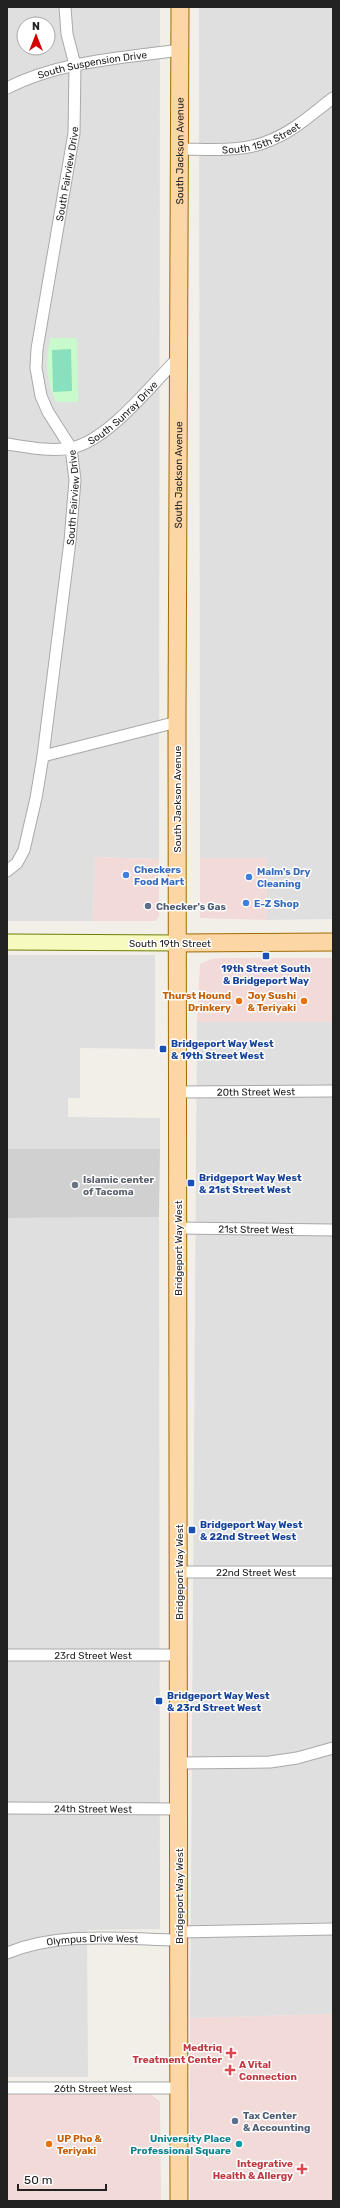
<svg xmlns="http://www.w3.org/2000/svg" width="340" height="2208" font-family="Rubik,sans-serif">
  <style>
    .residential { fill: #e0dfdf; fill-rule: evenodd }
    .commercial { fill: #f2dad9 }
    .religious { fill: #d0d0d0 }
    .park { fill: #c8facc }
    .pitch { fill: #88e0be }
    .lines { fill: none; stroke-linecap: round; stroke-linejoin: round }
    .street-casing { stroke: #a9a9a9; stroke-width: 13 }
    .secondary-casing { stroke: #707d05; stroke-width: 17 }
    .primary-casing { stroke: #a06b00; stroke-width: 19 }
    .street { stroke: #fff; stroke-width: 11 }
    .secondary { stroke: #f7fabf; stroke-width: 15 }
    .primary { stroke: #fcd6a4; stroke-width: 17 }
    .shop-dot { fill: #3f7fe0; stroke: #fff; stroke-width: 1.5 }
    .service-dot { fill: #5c6f8a; stroke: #fff; stroke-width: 1.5 }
    .transit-dot { fill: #1a4fb4; stroke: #fff; stroke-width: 1.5 }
    .food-dot { fill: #e8710a; stroke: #fff; stroke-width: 1.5 }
    .worship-dot { fill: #6b7280; stroke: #fff; stroke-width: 1.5 }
    .health-dot { fill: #e0444e; stroke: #fff; stroke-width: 1.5 }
    .culture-dot { fill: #0f9aa8; stroke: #fff; stroke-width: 1.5 }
    .labels { text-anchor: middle; stroke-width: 3; stroke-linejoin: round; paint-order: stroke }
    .street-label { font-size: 10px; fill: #222; stroke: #fff }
    .shop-label { font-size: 10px; font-weight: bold; fill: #366cbe; stroke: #fff; text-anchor: start }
    .service-label { font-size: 10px; font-weight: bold; fill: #4e5e75; stroke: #fff; text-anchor: start }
    .transit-label { font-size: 10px; font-weight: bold; fill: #164399; stroke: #fff; text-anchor: start }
    .food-label { font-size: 10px; font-weight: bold; fill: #c56008; stroke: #fff; text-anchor: end }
    .worship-label { font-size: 10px; font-weight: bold; fill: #5b616d; stroke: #fff; text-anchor: start }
    .health-label { font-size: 10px; font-weight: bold; fill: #be3a42; stroke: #fff; text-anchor: end }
    .culture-label { font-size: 10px; font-weight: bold; fill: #0d838f; stroke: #fff; text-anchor: end }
  </style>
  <rect width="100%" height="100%" fill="#f2efe9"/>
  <g class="residential">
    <path d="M7 7H160L159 859 95 857 93 921H7ZM24 24H48V48H24Z"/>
    <polygon points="199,7 333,7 333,919 267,920 267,858 200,858"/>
    <polygon points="7,955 155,955 155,1049 80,1048 80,1098 68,1098 68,1117 160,1118 160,1149 7,1149"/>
    <polygon points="197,1022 333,1022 333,2014 190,2018"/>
    <polygon points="159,1217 160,1929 87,1930 88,2077 7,2077 7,1218"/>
  </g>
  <g class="commercial">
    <polygon points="95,857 159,859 159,917 155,921 93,921"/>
    <polygon points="200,858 267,858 267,920 200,918"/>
    <polygon points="223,958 333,958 333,1022 197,1022 200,964 211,959"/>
    <polygon points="333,2014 333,2201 190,2201 190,2018"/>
    <polygon points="150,2093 160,2102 161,2201 7,2201 7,2094"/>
  </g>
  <polygon class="religious" points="7,1149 160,1149 159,1217 7,1218"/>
  <path class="park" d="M50 338H77L78 402H56C45 377 46 364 50 338Z"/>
  <polygon class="pitch" points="71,349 72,391 53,392 52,350"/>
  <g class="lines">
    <defs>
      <g id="street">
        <path id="s1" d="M7 88C60 61 122 58 180 50"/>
        <path id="s2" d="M179 149C209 149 243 153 271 140 294 131 313 113 333 98"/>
        <path id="s3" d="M7 444C27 447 51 452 71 448 108 441 152 384 179 357"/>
        <polyline points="43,756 177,722"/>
        <path id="s4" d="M7 871 17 863 24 850 36 798 43 756 70 541 75 480 71 448 48 412 41 396 36 368 37 349 74 133 75 65 67 34 65 7"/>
        <path id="s5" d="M178 1092 333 1091"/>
        <path id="s6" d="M178 1228 333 1230"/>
        <path id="s7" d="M179 1572H333"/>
        <path id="s8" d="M7 1655H179"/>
        <polyline points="180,1763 270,1762 297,1758 333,1748"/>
        <path id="s9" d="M7 1808 179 1809"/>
        <polyline points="179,1932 333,1929"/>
        <path id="s10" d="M7 1953C61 1931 122 1939 179 1940"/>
        <path id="s11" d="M7 2088H179"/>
      </g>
      <polyline id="secondary" points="7,942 178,943"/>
      <g id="primary">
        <polyline points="178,943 333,942"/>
        <path id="s12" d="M179 2201 177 722 180 7"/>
      </g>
    </defs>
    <use href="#street" class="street-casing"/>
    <use href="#secondary" class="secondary-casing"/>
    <use href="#primary" class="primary-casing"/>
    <use href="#street" class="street"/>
    <use href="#secondary" class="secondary"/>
    <use href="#primary" class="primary"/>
  </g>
  <g class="shop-dot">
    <circle cx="126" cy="875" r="4"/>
    <circle cx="249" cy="877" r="4"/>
    <circle cx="246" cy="903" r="4"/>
  </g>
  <g class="service-dot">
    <circle cx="148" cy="906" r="4"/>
    <circle cx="235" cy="2121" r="4"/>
  </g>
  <g class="transit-dot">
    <rect x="262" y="952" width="8" height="8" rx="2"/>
    <rect x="159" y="1045" width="8" height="8" rx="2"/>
    <rect x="187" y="1179" width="8" height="8" rx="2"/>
    <rect x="188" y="1526" width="8" height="8" rx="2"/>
    <rect x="155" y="1697" width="8" height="8" rx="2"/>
  </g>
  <g class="food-dot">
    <circle cx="239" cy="1001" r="4"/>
    <circle cx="304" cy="1001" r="4"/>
    <circle cx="49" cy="2144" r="4"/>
  </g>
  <circle class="worship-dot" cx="75" cy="1185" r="4"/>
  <g class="health-dot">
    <path d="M229 2047h4v4h4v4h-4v4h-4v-4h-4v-4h4z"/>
    <path d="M228 2064h4v4h4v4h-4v4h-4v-4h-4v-4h4z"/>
    <path d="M300 2163h4v4h4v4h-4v4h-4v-4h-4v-4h4z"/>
  </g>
  <circle class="culture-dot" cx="239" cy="2144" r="4"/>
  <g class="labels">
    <g class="street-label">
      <text dy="4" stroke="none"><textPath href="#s1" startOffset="89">South Suspension Drive</textPath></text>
      <text dy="4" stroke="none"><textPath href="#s2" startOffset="84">South 15th Street</textPath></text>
      <text dy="4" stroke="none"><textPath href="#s12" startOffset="2050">South Jackson Avenue</textPath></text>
      <text dy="4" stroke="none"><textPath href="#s4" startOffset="719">South Fairview Drive</textPath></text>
      <text dy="4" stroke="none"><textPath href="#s3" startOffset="128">South Sunray Drive</textPath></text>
      <text dy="4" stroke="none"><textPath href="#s12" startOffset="1726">South Jackson Avenue</textPath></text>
      <text dy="4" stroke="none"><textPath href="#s4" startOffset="384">South Fairview Drive</textPath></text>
      <text transform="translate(177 799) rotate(-90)" y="4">South Jackson Avenue</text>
      <text x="170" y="947">South 19th Street</text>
      <text dy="4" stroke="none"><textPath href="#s5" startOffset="78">20th Street West</textPath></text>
      <text dy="4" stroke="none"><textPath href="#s6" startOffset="78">21st Street West</textPath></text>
      <text transform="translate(178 1248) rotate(-90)" y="4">Bridgeport Way West</text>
      <text transform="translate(179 1572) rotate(-90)" y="4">Bridgeport Way West</text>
      <text dy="4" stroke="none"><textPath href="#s7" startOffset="77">22nd Street West</textPath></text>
      <text dy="4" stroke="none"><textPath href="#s8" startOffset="86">23rd Street West</textPath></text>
      <text dy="4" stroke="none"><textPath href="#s9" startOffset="86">24th Street West</textPath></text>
      <text transform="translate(179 1896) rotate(-90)" y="4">Bridgeport Way West</text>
      <text dy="4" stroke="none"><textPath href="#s10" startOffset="87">Olympus Drive West</textPath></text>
      <text dy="4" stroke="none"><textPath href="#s11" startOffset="86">26th Street West</textPath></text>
    </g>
    <g class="shop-label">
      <text x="134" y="873">Checkers<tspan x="134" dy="12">Food Mart</tspan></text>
      <text x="257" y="875">Malm's Dry<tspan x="257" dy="12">Cleaning</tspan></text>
      <text x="254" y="907">E-Z Shop</text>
    </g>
    <g class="service-label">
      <text x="156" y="910">Checker's Gas</text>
      <text x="243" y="2119">Tax Center<tspan x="243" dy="12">&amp; Accounting</tspan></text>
    </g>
    <g class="transit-label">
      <text x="266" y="972" text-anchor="middle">19th Street South<tspan x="266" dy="12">&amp; Bridgeport Way</tspan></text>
      <text x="171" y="1047">Bridgeport Way West<tspan x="171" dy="12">&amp; 19th Street West</tspan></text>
      <text x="199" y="1181">Bridgeport Way West<tspan x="199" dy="12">&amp; 21st Street West</tspan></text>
      <text x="200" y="1528">Bridgeport Way West<tspan x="200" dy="12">&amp; 22nd Street West</tspan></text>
      <text x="167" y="1699">Bridgeport Way West<tspan x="167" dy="12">&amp; 23rd Street West</tspan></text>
    </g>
    <g class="food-label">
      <text x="231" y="999">Thurst Hound<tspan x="231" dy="12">Drinkery</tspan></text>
      <text x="296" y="999">Joy Sushi<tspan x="296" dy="12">&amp; Teriyaki</tspan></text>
      <text x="57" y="2142" text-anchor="start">UP Pho &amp;<tspan x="57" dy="12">Teriyaki</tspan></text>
    </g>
    <g class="worship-label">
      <text x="83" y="1183">Islamic center<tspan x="83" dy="12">of Tacoma</tspan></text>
    </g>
    <g class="health-label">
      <text x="222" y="2051">Medtriq<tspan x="222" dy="12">Treatment Center</tspan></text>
      <text x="239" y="2068" text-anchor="start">A Vital<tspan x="239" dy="12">Connection</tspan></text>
      <text x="293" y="2167">Integrative<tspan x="293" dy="12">Health &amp; Allergy</tspan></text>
    </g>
    <g class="culture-label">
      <text x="231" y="2142">University Place<tspan x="231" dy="12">Professional Square</tspan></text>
    </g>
  </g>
  <rect width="340" height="2208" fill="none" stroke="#222222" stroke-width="16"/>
  <g transform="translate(36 36)"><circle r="19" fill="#ffffff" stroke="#a7a7a7"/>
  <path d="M0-3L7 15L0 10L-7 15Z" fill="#d40000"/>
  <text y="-6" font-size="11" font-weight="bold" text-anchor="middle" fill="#222222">N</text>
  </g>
  <path d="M18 2184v6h88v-6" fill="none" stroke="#222222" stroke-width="2"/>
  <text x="24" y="2184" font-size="12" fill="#222222" stroke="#ffffff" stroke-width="3" paint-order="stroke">50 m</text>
</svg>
